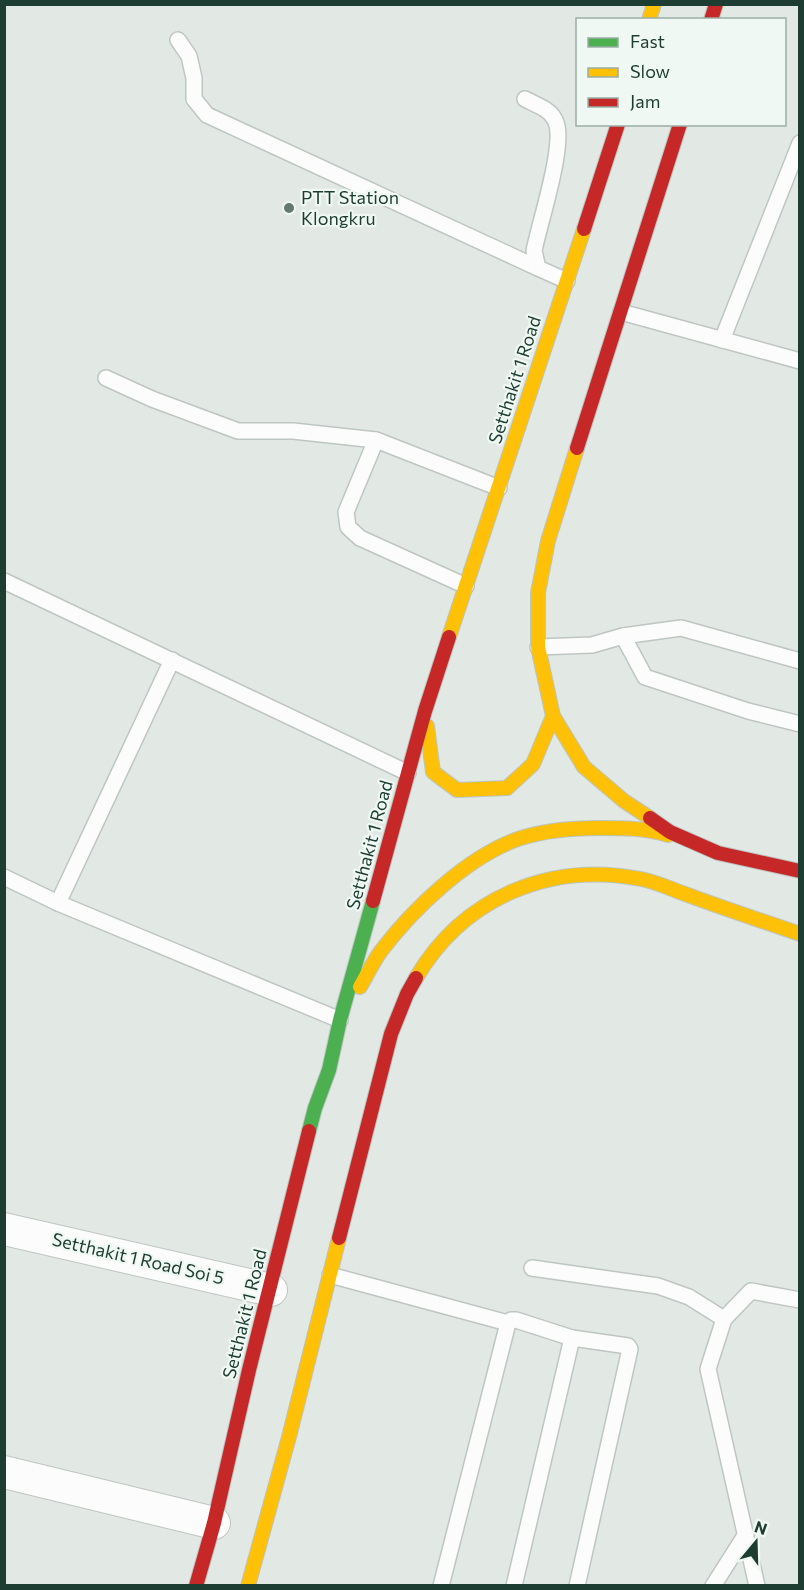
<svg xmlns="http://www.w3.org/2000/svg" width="804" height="1590" font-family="Commissioner,sans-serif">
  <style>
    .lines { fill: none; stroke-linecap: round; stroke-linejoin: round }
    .lane-casing { stroke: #bfc6c2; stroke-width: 18 }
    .street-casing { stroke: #bfc6c2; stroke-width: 34 }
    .fast-casing { stroke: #bbc5c1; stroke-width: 16 }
    .slow-casing { stroke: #bbc5c1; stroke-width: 16 }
    .jam-casing { stroke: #bbc5c1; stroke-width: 16 }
    .lane { stroke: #fbfcfb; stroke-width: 15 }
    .street { stroke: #fbfcfb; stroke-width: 32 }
    .fast { stroke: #4caf50; stroke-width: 14 }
    .slow { stroke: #ffc107; stroke-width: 14 }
    .jam { stroke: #c62828; stroke-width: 14 }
    .poi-dot { fill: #637971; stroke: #eff8f3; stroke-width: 2 }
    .labels { text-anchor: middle; stroke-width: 4.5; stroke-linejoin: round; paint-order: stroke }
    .poi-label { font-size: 18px; fill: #1e3d32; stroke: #eff8f3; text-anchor: start }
    .street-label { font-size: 18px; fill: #1e3d32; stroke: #eff8f3 }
  </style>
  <rect width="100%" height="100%" fill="#e2e9e5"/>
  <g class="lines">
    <defs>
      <g id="lane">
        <polyline points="178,40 189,56 194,78 194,99 207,115 538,268"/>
        <path d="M525 99C536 105 550 109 555 120 567 141 539 224 534 251L538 268 567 281"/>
        <polyline points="621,312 800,361"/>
        <polyline points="722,340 800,143"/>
        <polyline points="106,378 152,399 238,431 293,431 376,440"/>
        <polyline points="4,581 408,773"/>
        <polyline points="466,586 360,538 348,527 346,512 376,440 499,488"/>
        <polyline points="623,636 645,677 748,711 800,724"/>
        <polyline points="538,647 592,645 623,636 681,628 800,661"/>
        <polyline points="4,877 58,903 340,1020"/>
        <polyline points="58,903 172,660"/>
        <polyline points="532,1268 658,1286 689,1297 724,1319"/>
        <polyline points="330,1275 508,1323"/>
        <polyline points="441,1586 508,1323 511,1320 516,1320 572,1338 628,1346 630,1349 577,1586"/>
        <polyline points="514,1586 572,1338"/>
        <polyline points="713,1586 746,1534"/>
        <polyline points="757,1586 708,1369 724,1319 751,1291 800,1300"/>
      </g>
      <g id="street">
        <polyline points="4,1229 271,1290"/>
        <polyline points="4,1472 214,1523"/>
      </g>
      <polyline id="fast" points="309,1131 315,1108 329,1070 340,1020 373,901"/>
      <g id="slow">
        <polyline points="649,20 654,4"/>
        <polyline points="577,448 548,541 538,593 538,647 553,716 584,767 624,801 650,818"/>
        <polyline points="449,637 584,229"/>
        <polyline points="427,726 433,772 457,790 507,788 533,764 553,716"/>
        <path d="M416 978C463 898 549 861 641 879 657 882 673 890 688 895 725 909 763 921 800 934"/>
        <path d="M360 987C367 975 373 962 381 951 413 909 467 857 518 839 544 830 573 828 600 828 623 828 646 828 668 835"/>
        <polyline points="248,1586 289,1437 339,1238"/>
      </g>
      <g id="jam">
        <polyline points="711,20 716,4"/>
        <polyline points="584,229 618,124"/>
        <polyline points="577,448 680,124"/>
        <polyline points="650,818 670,832 718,853 800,871"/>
        <polyline points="373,901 425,711 449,637"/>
        <polyline points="339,1238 391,1034 407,994 416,978"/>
        <polyline points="196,1586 214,1523 249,1370 309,1131"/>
      </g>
    </defs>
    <use href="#lane" class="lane-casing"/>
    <use href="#street" class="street-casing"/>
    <use href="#fast" class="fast-casing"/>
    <use href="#slow" class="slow-casing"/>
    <use href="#jam" class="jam-casing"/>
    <use href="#lane" class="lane"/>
    <use href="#street" class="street"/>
    <use href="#fast" class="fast"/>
    <use href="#slow" class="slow"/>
    <use href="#jam" class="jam"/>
  </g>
  <circle class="poi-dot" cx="289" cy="208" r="6"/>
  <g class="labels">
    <g class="poi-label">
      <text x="301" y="204">PTT Station<tspan x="301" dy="21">Klongkru</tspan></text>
    </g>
    <g class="street-label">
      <text transform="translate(515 380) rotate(-72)" y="6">Setthakit 1 Road</text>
      <text transform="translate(370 845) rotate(-75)" y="6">Setthakit 1 Road</text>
      <text transform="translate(138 1259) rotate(13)" y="6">Setthakit 1 Road Soi 5</text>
      <text transform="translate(245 1314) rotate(-76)" y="6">Setthakit 1 Road</text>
    </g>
  </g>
  <rect width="804" height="1590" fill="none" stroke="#1e3d32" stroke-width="12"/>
  <rect x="576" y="18" width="210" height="108" fill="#eff8f3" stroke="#9bada6" stroke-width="1.5"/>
  <rect x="588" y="38" width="30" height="9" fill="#4caf50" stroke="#9bada6" stroke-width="1.5"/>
  <text x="630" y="48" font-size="18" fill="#1e3d32">Fast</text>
  <rect x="588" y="68" width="30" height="9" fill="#ffc107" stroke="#9bada6" stroke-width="1.5"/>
  <text x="630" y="78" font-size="18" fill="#1e3d32">Slow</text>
  <rect x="588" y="98" width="30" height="9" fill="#c62828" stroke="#9bada6" stroke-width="1.5"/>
  <text x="630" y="108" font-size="18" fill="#1e3d32">Jam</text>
  <g transform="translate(756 1542) rotate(19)" stroke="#eff8f3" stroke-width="4.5" paint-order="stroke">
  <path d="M0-4.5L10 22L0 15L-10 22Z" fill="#1e3d32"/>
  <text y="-9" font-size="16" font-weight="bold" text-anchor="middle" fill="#1e3d32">N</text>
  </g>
</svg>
